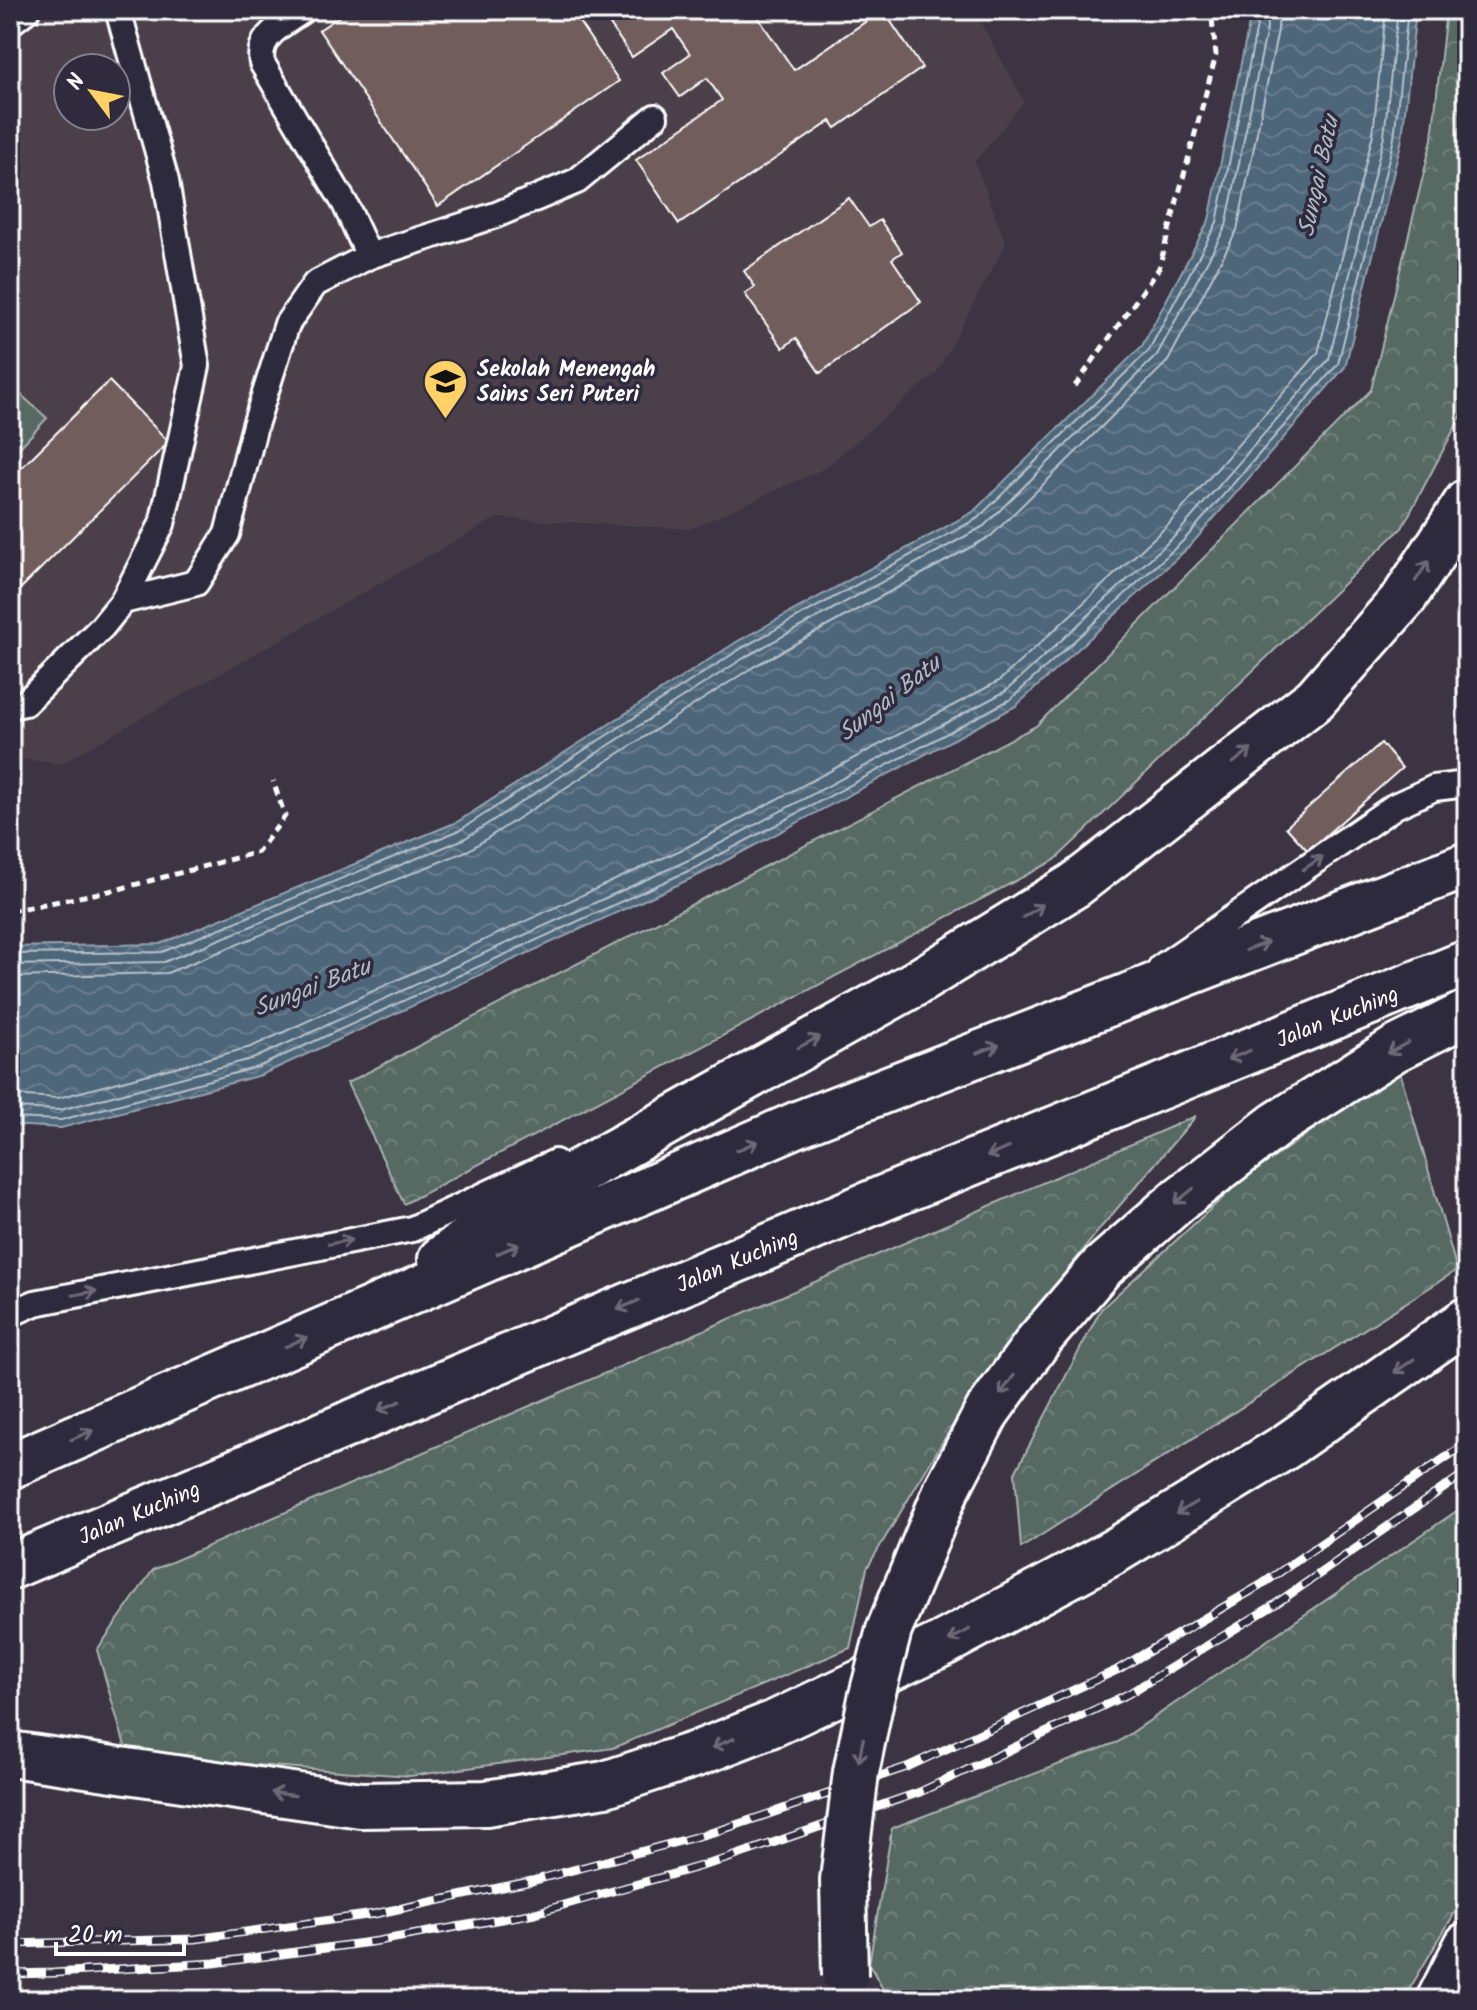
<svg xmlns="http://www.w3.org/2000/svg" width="1477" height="2010" font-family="Kalam,sans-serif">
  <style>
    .built { fill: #4b404a; fill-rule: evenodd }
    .grass { fill: #566962; stroke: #aab4b0; stroke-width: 2 }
    .forest { fill: url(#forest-crowns); stroke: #aab4b0; stroke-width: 2 }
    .water { fill: url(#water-waves); stroke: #95a3af; stroke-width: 2 }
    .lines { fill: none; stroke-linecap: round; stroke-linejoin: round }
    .shore { stroke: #b8c2ca; stroke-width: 2 }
    .building { fill: #6f5d5c; stroke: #fff; stroke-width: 2 }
    .service-casing { stroke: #fff; stroke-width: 30 }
    .trunk-casing { stroke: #fff; stroke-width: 50 }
    .path { stroke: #fff; stroke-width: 5; stroke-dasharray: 8 6; stroke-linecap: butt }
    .service { stroke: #2f2a3d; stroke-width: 24 }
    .trunk { stroke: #2f2a3d; stroke-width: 44 }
    .rail-casing { stroke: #fff; stroke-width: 9 }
    .rail { stroke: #2f2a3d; stroke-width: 6; stroke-dasharray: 18; stroke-linecap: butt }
    .trunk-bridge-casing { stroke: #fff; stroke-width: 50; stroke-linecap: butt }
    .trunk-bridge { stroke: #2f2a3d; stroke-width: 44 }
    .oneway { stroke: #6d6a77 }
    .labels { text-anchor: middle; stroke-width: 7; stroke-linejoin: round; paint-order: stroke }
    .poi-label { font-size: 22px; font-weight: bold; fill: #fff; stroke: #2f2a3d; text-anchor: start }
    .street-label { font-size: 22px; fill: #fff; stroke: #2f2a3d }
    .water-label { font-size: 24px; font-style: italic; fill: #afbac3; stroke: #2f2a3d }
  </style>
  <defs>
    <pattern id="forest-crowns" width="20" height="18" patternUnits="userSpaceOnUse" patternTransform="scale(2)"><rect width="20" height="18" fill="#566962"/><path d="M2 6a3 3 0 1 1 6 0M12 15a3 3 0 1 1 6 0" fill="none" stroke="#6f807a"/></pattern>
    <pattern id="water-waves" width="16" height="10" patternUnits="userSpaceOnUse" patternTransform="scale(2)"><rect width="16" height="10" fill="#4e667a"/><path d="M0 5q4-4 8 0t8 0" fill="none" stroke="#697d8e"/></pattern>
  </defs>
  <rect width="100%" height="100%" fill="#3c3443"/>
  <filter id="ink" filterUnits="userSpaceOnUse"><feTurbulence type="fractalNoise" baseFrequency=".0125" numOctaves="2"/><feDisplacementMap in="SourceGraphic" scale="16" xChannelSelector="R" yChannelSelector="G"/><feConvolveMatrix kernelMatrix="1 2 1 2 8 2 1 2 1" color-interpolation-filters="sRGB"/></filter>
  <g filter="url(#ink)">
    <path class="built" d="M10 10H974L1024 101 975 162 1006 243 937 372 825 468 690 529 496 518 60 764 10 757ZM68 68H116V116H68Z"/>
    <polygon class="grass" points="10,385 47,418 10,458"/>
    <g class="forest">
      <polygon points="1446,10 1467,10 1467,405 1402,528 1055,860 404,1204 347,1083 1036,726 1371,390 1432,139"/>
      <polygon points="1399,1068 1457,1270 1021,1548 1015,1473 1101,1309 1240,1182"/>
      <polygon points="1196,1116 1103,1225 978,1383 867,1568 850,1648 613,1748 410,1776 128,1756 97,1650 153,1570"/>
      <polygon points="1467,1504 1467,1892 1403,2000 889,2000 869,1964 892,1828 1118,1742"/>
    </g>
    <polygon class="water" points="1249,10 1416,10 1402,139 1345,367 1190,546 1016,706 701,874 261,1075 61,1128 10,1125 10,947 160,944 457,822 738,641 973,512 1142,346 1209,220 1249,24"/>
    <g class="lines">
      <g class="shore">
        <polyline points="10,954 162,952 460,830 742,648 978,518 1149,350 1217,222 1257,26 1256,10"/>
        <polyline points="10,965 164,962 464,839 747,656 984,526 1157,355 1226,226 1267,28 1266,10"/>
        <polyline points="10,977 167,973 469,850 753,667 991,536 1168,361 1237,230 1278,30 1279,10"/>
        <polyline points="10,1095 58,1098 251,1047 687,847 999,681 1168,525 1318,353 1373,134 1386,10"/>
        <polyline points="10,1108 60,1110 255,1058 693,858 1006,691 1177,534 1329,359 1384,136 1398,10"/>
        <polyline points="10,1118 61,1120 258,1067 697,867 1011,699 1184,540 1338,364 1394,138 1408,10"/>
      </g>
    </g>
    <g class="building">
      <polygon points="349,10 571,10 619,81 438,206 319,30"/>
      <polygon points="600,10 753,10 794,70 883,10 922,68 836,128 831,121 679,224 636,160 722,100 707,78 680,97 663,73 690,54 673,29 632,57"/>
      <polygon points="849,198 869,227 880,220 902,252 892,259 921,302 820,373 796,338 783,348 745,294 755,287 744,271"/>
      <polygon points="109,381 169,442 10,599 10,479"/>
      <polygon points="1381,743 1402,768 1308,851 1286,827"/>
    </g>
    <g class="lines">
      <defs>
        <g id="service">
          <path d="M303 10C284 24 256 36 262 63L345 204 369 256"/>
          <polyline points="10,23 27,10"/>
          <polyline points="123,601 196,583 227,534 255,425 287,324 315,284 369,256 496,215 577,181 655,117"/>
          <polyline points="10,706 25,703 102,627 123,601 162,524 197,366 166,181 118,10"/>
          <polyline points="1161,967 1395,806 1434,788 1467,784"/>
          <polyline points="10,1314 35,1303 412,1229 555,1162"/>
        </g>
        <g id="trunk">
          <polyline points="441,1259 503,1214 916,983 1075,885 1315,699 1404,598 1467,502"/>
          <polyline points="10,1466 805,1121 1467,865"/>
          <polyline points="946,1491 987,1412 1039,1340 1101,1268 1180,1199 1277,1124 1395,1049 1467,1013"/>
          <polyline points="10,1567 886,1197 1467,963"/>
          <polyline points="10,1754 361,1805 486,1803 605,1784 696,1754 775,1723 942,1644 1115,1551 1285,1447 1467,1320"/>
          <polyline points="1439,2000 1467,1945"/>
        </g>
      </defs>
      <use href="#service" class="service-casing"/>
      <use href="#trunk" class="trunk-casing"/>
      <g class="path">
        <polyline points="1075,386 1159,268 1216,55 1211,10"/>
        <polyline points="10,911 119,889 258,852 285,816 273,781"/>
      </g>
      <use href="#service" class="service"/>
      <use href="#trunk" class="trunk"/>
      <defs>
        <g id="rail">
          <polyline points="10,1944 195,1939 374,1914 532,1881 721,1830 907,1767 1117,1670 1261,1585 1467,1443"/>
          <polyline points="10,1974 54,1973 214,1963 378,1941 535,1913 726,1859 920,1792 1128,1694 1274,1605 1467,1472"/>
        </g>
      </defs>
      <use href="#rail" class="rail-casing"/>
      <use href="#rail" class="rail"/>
      <defs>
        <polyline id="trunk-bridge" points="845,1976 843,1880 856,1772 871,1699 889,1630 946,1491"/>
      </defs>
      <use href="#trunk-bridge" class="trunk-bridge-casing"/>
      <use href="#trunk-bridge" class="trunk-bridge"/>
    </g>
    <defs><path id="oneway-shaft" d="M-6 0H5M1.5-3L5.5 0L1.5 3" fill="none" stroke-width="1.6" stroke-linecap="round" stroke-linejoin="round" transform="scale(2)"/></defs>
    <g class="oneway">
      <use href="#oneway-shaft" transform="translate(1422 571) rotate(-57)"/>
      <use href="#oneway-shaft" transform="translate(1242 756) rotate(-38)"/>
      <use href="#oneway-shaft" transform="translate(1313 863) rotate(-34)"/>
      <use href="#oneway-shaft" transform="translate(1033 911) rotate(-32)"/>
      <use href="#oneway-shaft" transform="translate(1257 946) rotate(-21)"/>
      <use href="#oneway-shaft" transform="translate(809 1042) rotate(-28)"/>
      <use href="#oneway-shaft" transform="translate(1398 1048) rotate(151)"/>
      <use href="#oneway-shaft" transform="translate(988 1049) rotate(-21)"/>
      <use href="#oneway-shaft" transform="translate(1239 1055) rotate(158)"/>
      <use href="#oneway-shaft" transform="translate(747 1146) rotate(-23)"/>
      <use href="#oneway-shaft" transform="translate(998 1152) rotate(158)"/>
      <use href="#oneway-shaft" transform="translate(1184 1196) rotate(141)"/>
      <use href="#oneway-shaft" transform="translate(340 1242) rotate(-11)"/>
      <use href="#oneway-shaft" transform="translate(508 1249) rotate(-23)"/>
      <use href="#oneway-shaft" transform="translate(85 1293) rotate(-11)"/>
      <use href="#oneway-shaft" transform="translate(628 1305) rotate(157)"/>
      <use href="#oneway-shaft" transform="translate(296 1342) rotate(-24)"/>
      <use href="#oneway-shaft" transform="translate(1404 1366) rotate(145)"/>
      <use href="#oneway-shaft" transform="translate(1007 1385) rotate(126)"/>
      <use href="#oneway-shaft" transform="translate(389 1406) rotate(157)"/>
      <use href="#oneway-shaft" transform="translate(82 1435) rotate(-23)"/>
      <use href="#oneway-shaft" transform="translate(1186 1508) rotate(149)"/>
      <use href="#oneway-shaft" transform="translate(959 1635) rotate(152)"/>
      <use href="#oneway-shaft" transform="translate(723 1743) rotate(158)"/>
      <use href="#oneway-shaft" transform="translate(861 1750) rotate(101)"/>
      <use href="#oneway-shaft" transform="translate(283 1794) rotate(-172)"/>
    </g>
  </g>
  <defs>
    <symbol id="school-pin" viewBox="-11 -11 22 30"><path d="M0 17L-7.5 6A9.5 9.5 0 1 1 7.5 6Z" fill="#ffd166" stroke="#2f2a3d"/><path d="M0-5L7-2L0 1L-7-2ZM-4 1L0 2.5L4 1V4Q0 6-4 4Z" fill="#111"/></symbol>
  </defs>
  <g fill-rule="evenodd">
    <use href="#school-pin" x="420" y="356" width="51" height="69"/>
  </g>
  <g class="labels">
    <g class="poi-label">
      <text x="477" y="376">Sekolah Menengah<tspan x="477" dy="25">Sains Seri Puteri</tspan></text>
    </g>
    <g class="street-label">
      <text transform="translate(1337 1016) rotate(-22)" y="8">Jalan Kuching</text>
      <text transform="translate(737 1260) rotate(-23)" y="8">Jalan Kuching</text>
      <text transform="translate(139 1512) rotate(-23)" y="8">Jalan Kuching</text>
    </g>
    <g class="water-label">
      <text transform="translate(1318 176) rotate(-78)" y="8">Sungai Batu</text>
      <text transform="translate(889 698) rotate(-38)" y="8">Sungai Batu</text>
      <text transform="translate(312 987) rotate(-21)" y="8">Sungai Batu</text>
    </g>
  </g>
  <rect width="1477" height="2010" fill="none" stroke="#2f2a3d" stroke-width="40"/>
  <rect x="20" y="20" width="1437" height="1970" fill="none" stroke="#fff" stroke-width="3" filter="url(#ink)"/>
  <g transform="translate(92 92) rotate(302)"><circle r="38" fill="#2f2a3d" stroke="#827f8b" stroke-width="2"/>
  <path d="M0-6L14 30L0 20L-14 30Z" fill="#ffd166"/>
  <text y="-12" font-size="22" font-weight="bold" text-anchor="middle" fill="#ffffff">N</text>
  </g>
  <path d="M56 1942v12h128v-12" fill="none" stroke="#ffffff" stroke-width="4"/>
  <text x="68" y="1942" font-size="24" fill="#ffffff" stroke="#2f2a3d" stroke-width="6" paint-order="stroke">20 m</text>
</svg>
